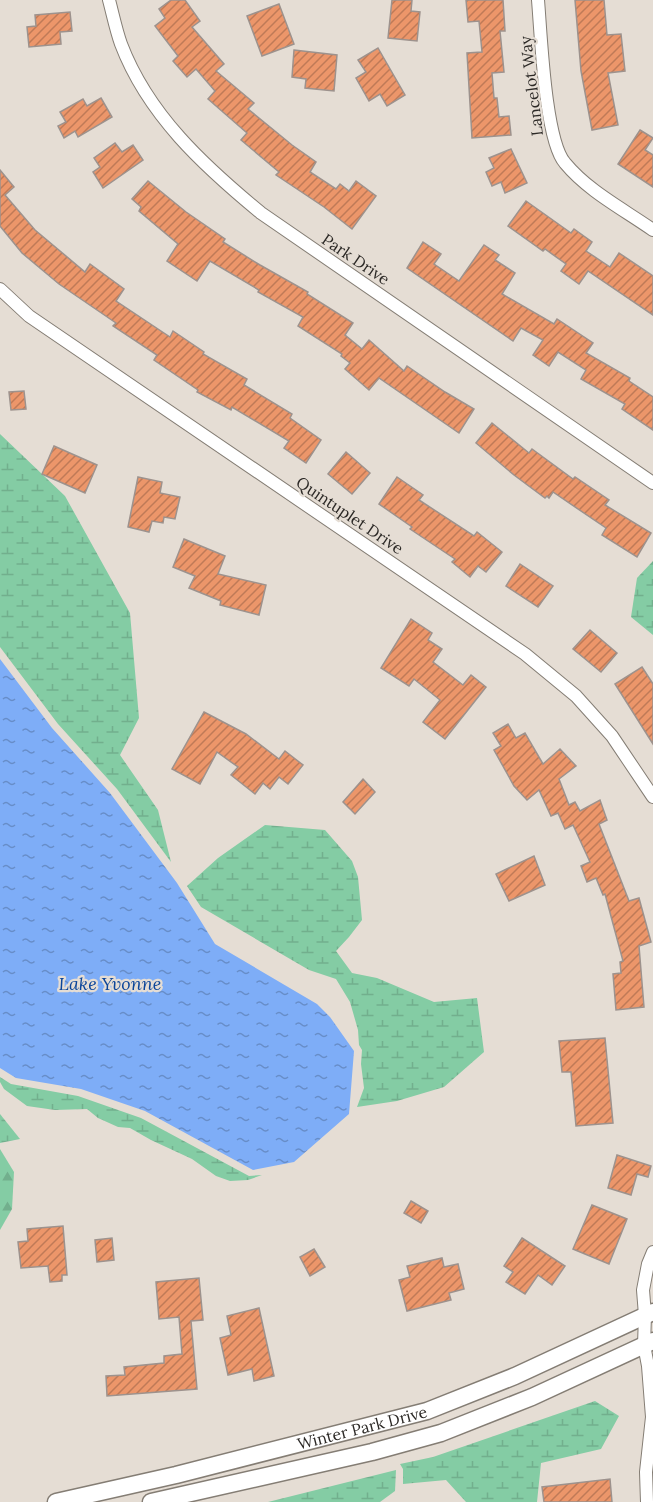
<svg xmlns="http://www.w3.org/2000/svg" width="653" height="1502" font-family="Lora,serif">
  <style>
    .forest { fill: url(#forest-firs) }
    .wetland { fill: url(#wetland-marsh) }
    .water { fill: url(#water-ripples) }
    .building { fill: url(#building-hatch); stroke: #9d928d; stroke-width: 1.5 }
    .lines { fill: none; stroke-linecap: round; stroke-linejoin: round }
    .street-casing { stroke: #847d74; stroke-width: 14 }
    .secondary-casing { stroke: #847d74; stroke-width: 19 }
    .street { stroke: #fff; stroke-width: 12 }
    .secondary { stroke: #fff; stroke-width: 16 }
    .labels { text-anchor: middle; stroke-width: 4.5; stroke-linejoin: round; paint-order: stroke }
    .street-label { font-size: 16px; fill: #2c2926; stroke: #e5ddd4 }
    .water-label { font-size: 18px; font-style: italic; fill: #0b459a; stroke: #e5ddd4 }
  </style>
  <defs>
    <pattern id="forest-firs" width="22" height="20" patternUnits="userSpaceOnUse" patternTransform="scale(1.5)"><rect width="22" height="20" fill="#84cca4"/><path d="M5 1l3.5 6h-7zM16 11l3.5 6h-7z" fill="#72af8d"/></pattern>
    <pattern id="wetland-marsh" width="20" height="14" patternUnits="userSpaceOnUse" patternTransform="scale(1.5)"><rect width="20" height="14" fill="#84cca4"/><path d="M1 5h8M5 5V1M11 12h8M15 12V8" fill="none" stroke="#72af8d"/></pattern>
    <pattern id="water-ripples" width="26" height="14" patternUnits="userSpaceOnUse" patternTransform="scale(1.5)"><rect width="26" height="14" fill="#7eadf7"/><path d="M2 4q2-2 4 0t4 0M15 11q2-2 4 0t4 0" fill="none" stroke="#678dc8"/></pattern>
    <pattern id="building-hatch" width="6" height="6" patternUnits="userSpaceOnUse" patternTransform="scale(1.5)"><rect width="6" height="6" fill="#ec966a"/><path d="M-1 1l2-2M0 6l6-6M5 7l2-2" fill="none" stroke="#bf7a57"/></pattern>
  </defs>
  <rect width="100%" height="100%" fill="#e5ddd4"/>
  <polygon class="forest" points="0,1149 14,1172 12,1209 0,1230"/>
  <g class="wetland">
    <polygon points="0,434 65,496 130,613 139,718 120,755 158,810 171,862 117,789 58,724 0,647"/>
    <polygon points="653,561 653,635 631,617 637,578"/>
    <polygon points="265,825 325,830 352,861 358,877 362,920 349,937 336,951 352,973 377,978 434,1002 477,998 484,1052 444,1087 397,1101 357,1107 364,1088 361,1064 362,1050 359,1045 358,1030 350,1002 336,979 309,970 201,907 187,886 218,858"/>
    <polygon points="0,1077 11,1084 78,1096 141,1118 249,1176 262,1175 248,1180 230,1181 216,1176 192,1159 151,1140 130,1128 118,1127 98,1118 87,1109 55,1110 27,1106 4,1089 0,1082"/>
    <polygon points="0,1114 20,1139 0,1143"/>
    <polygon points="595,1401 619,1416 601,1449 541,1463 537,1502 466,1502 446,1480 403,1484 403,1469 400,1464 433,1457"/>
    <polygon points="396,1470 395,1491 380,1502 268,1502"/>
  </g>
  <polygon class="water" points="0,659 52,728 110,793 177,883 215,944 317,1004 330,1017 354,1051 349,1114 294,1162 253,1170 145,1111 81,1089 16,1078 0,1068"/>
  <g class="building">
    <polygon points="171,0 185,0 200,21 192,27 224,64 216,71 254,103 248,109 292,145 316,162 310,172 336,189 340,184 349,191 356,181 376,196 352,229 324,207 276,175 279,172 241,140 247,133 208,99 215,91 196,69 187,77 173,61 178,56 155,26 165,18 159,9"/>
    <polygon points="392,0 412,0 411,11 420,12 417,41 388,38"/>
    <polygon points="466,0 503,0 505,31 500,31 504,72 492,73 494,98 497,98 499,117 509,116 511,135 472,138 467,53 482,52 479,21 468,22"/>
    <polygon points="575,0 604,0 607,35 621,34 625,71 608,73 618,125 592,130 581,71"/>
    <polygon points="279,4 294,44 262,56 247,16"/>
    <polygon points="70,12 72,31 60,32 61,44 29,47 27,27 36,26 35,15"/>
    <polygon points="378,48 405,95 387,106 380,94 369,101 356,78 366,72 358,60"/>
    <polygon points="294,50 337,55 334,91 305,88 306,79 292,77"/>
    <polygon points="101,98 112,117 78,137 75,131 64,138 58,126 66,122 60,112 83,99 87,106"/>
    <polygon points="640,130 653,138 645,150 653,155 653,187 618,164"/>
    <polygon points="115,143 122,152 133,145 143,160 103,188 93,172 100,167 94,158"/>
    <polygon points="511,149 527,183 505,193 501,182 492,186 486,172 494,168 489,158"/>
    <polygon points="0,170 14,187 5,195 35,230 85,272 90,264 124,289 116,301 170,337 173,331 204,352 203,354 247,379 244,385 292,414 290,418 321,440 306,463 284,448 289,441 232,407 231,410 197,392 198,390 154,360 157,355 113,326 116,323 59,284 22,253 0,226"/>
    <polygon points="148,181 186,212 225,239 223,242 260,265 308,292 307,294 353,323 345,335 362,349 369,340 404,371 407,366 445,392 474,409 459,433 379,378 369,390 345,369 350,363 341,356 342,354 298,326 303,317 258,292 259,290 210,261 197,281 167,261 178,244 139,211 141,207 132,199"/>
    <polygon points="526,201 571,233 574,229 592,242 586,251 610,267 619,253 653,276 653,315 588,271 579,284 561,271 566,264 545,249 543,251 508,226"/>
    <polygon points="423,242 441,254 434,264 459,281 484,245 499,255 495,260 515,273 502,294 554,324 557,319 593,343 586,353 630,378 629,381 653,397 653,430 622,409 625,404 581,379 586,370 558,352 549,366 533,355 543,340 521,328 513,341 407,268"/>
    <polygon points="24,391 26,409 11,410 9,392"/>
    <polygon points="492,423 529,453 532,449 573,479 575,477 609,500 605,505 651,533 637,557 602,535 606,528 553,492 549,498 547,496 545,498 514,475 476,443"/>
    <polygon points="54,446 97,465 85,493 42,474"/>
    <polygon points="346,452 370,473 352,494 328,474"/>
    <polygon points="138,477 162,482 160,493 180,497 175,519 164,517 163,523 152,521 149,532 128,527"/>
    <polygon points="397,477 423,495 419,500 474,536 477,532 502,552 486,572 478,566 470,577 452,562 455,559 410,529 412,527 379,504"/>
    <polygon points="184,539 225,556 218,574 266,585 259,615 220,605 221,601 189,588 195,576 173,567"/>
    <polygon points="520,564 553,586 538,607 506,586"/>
    <polygon points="411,619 432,633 428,640 442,649 433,662 463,685 471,675 486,687 445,739 423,722 440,700 414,679 409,686 381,668"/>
    <polygon points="590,630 617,653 601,672 573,649"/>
    <polygon points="642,667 653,684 653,744 615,684"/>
    <polygon points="204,712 246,734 279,759 285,751 303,765 288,784 279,777 270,789 263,783 255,794 231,775 238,767 217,752 200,784 172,769"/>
    <polygon points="508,724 516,738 525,733 543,764 560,749 576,766 559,779 569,805 575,802 580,811 600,800 607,820 599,824 629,901 639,898 651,942 639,946 644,1007 616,1010 613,974 621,973 620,962 623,961 605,894 603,895 596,878 587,882 581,866 590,862 573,825 565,829 558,813 551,816 539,790 527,800 514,786 494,750 501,746 493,733"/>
    <polygon points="363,779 375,792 355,814 343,802"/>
    <polygon points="534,856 545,885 509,901 496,874"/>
    <polygon points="605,1038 613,1123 576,1126 571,1072 562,1072 559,1041"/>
    <polygon points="617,1155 651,1166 648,1177 637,1174 631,1195 608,1188"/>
    <polygon points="411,1201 428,1211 421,1223 404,1213"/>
    <polygon points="592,1205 627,1219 609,1264 573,1249"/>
    <polygon points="63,1226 67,1275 62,1275 62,1281 50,1282 48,1266 21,1268 18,1242 28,1241 27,1229"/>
    <polygon points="112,1238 114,1260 97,1262 95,1240"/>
    <polygon points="522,1238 565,1266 552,1285 538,1275 525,1294 506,1282 513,1272 504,1266"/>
    <polygon points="314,1249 325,1267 310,1276 300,1257"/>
    <polygon points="442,1258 444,1267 458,1264 464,1289 449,1293 451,1300 407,1311 399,1280 410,1277 407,1266"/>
    <polygon points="199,1278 203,1320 191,1321 197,1389 107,1396 106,1376 125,1375 124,1367 164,1363 164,1356 182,1354 179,1317 159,1319 156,1282"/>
    <polygon points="259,1308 274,1376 254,1381 252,1369 228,1375 220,1338 231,1335 227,1316"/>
    <polygon points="610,1479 612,1502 544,1502 542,1487"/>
  </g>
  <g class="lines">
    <defs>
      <g id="street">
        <path d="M109 0C113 15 116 30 121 44 148 115 204 166 261 213L653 483"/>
        <path d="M538 0C541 35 545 140 565 163 588 191 623 209 653 230"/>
        <polyline points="0,289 29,316 525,654 576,696 612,736 653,797"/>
        <polyline points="647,1502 646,1472 652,1417 648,1366 644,1345 645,1315 643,1290 648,1264 653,1252"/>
      </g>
      <g id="secondary">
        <path id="s1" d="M56 1502 176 1475 427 1411 515 1376 653 1312"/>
        <polyline points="151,1502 372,1452 441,1433 532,1397 653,1341"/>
      </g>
    </defs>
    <use href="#street" class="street-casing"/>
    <use href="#secondary" class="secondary-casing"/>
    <use href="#street" class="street"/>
    <use href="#secondary" class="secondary"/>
  </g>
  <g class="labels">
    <g class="street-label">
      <text transform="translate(531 86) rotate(-97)" y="6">Lancelot Way</text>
      <text transform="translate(356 259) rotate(34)" y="6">Park Drive</text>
      <text transform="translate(350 515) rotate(34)" y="6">Quintuplet Drive</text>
      <text dy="6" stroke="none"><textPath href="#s1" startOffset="315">Winter Park Drive</textPath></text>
    </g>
    <g class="water-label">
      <text x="110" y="990">Lake Yvonne</text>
    </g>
  </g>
</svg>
